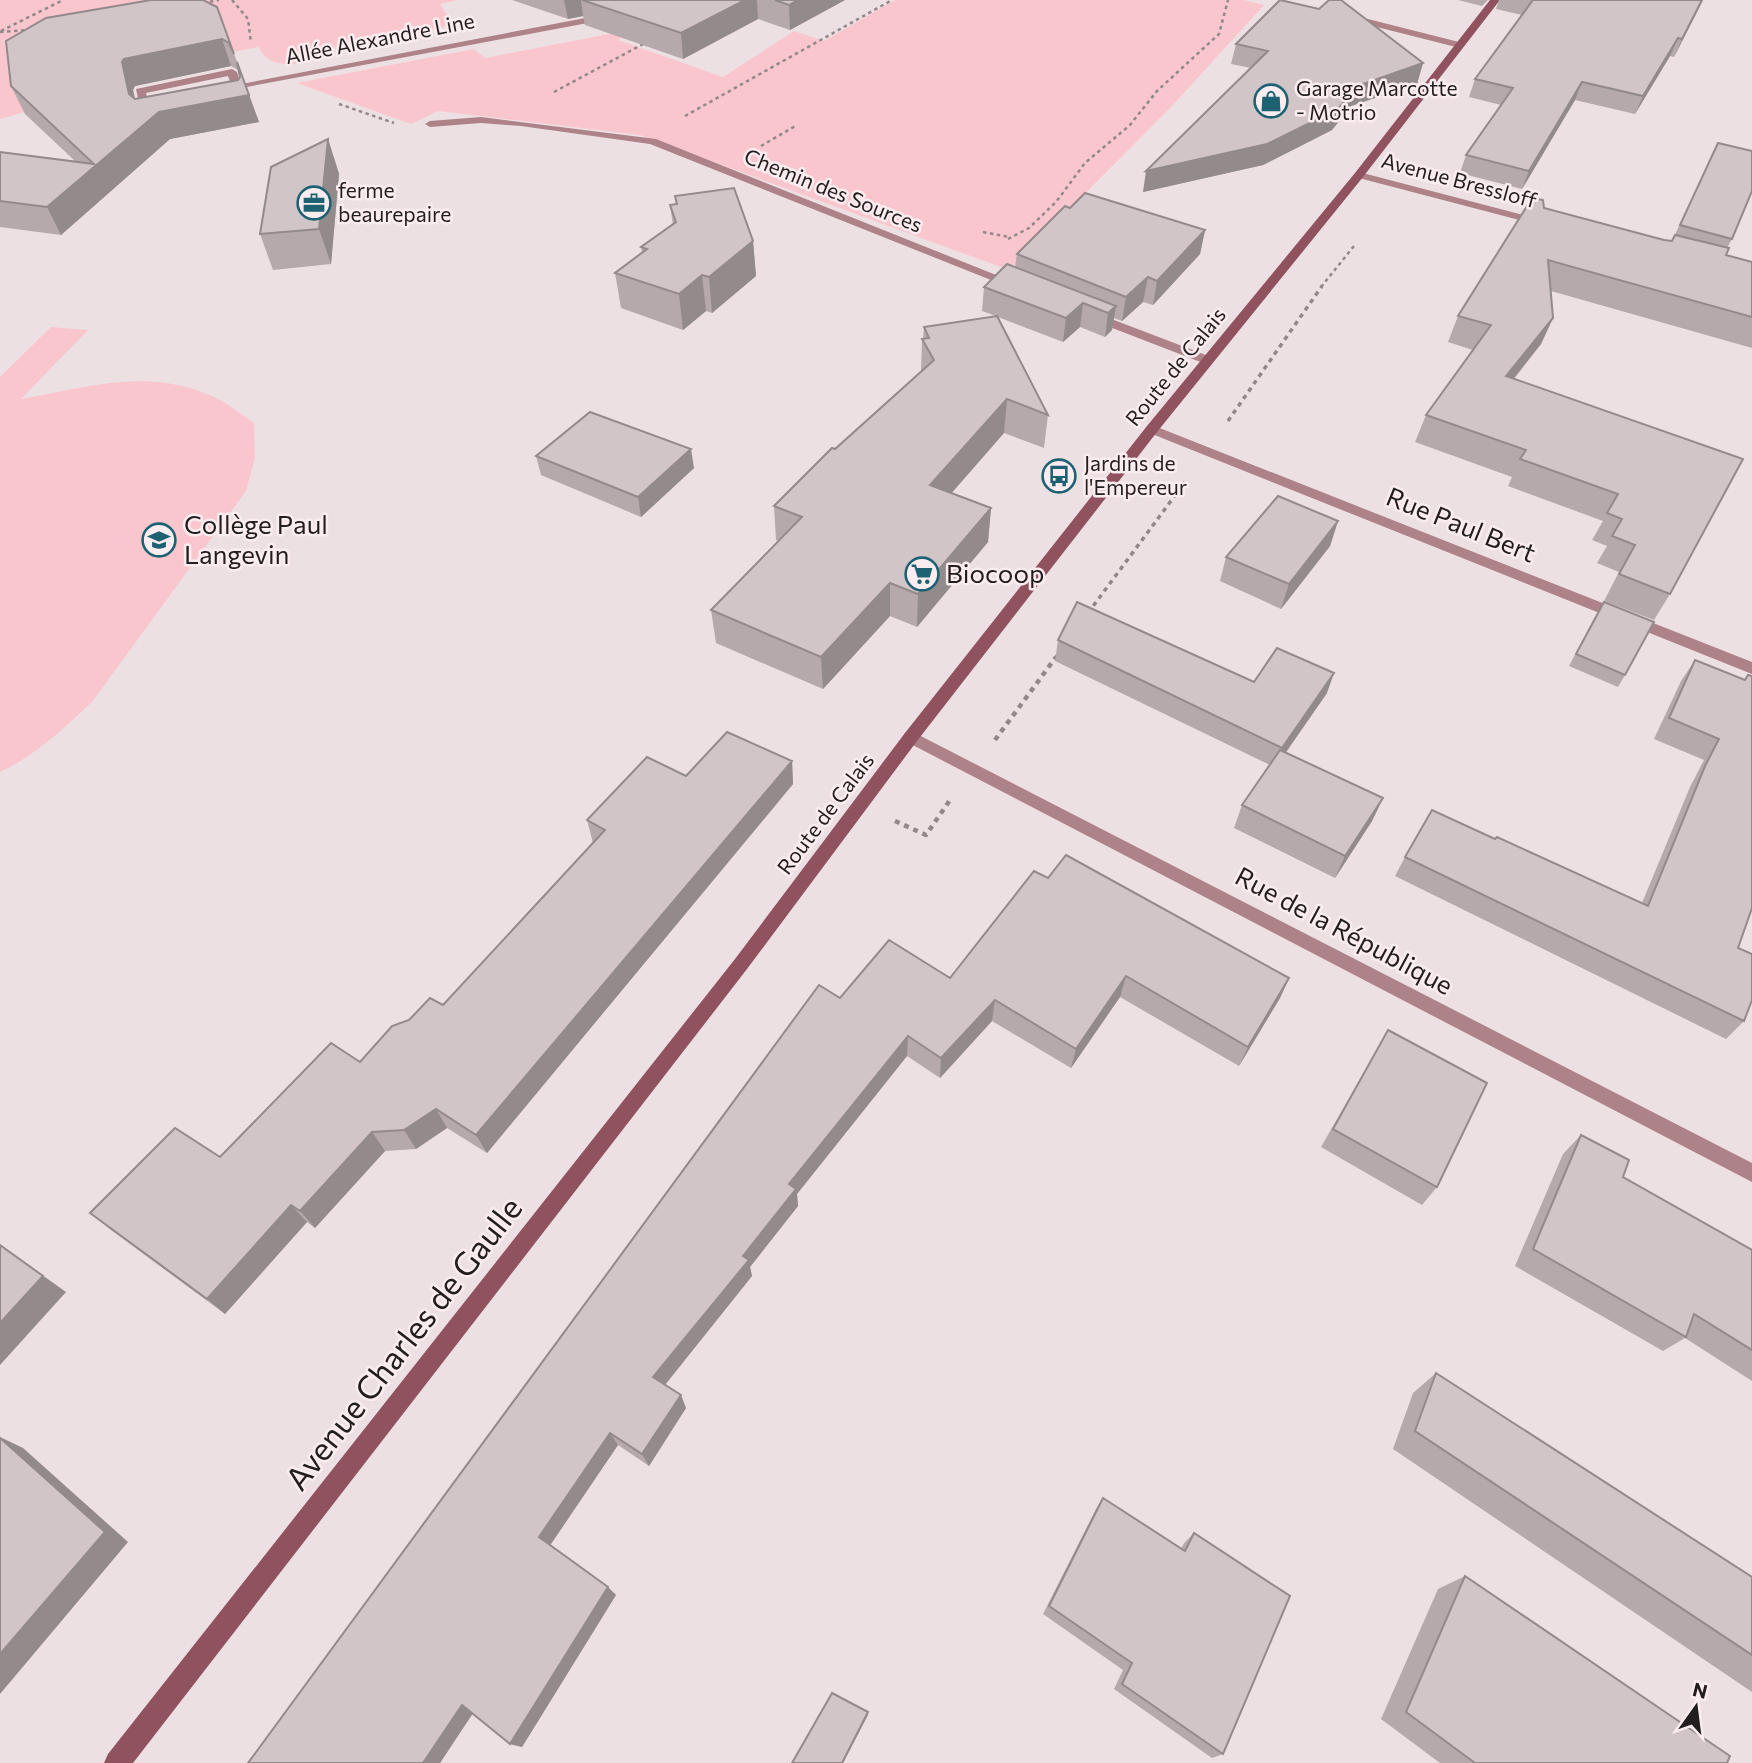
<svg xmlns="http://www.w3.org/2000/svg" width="1752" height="1763" font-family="Commissioner,sans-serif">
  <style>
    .green { fill: #fac6ce }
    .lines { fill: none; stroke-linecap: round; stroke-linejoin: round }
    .path-far2 { stroke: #92888a; stroke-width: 2.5; stroke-dasharray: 3.5 3.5; stroke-linecap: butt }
    .path-far1 { stroke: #92888a; stroke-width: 3.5; stroke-dasharray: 4.5 4.5; stroke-linecap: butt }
    .path { stroke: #92888a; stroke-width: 4.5; stroke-dasharray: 5 5; stroke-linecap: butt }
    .service { fill: #ae8289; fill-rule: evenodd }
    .minor { fill: #ae8289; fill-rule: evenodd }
    .secondary { fill: #90525e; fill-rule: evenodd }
    .wall { fill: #b5a9ab; fill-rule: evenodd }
    .shaded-wall { fill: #938a8b }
    .building { fill: #d2c5c7; stroke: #938a8b; stroke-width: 2 }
    .labels { text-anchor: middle; stroke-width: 5; stroke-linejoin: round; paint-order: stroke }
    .far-street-label { font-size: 21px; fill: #221d1e; stroke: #fbedef }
    .far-poi-label { font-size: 21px; fill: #221d1e; stroke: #fbedef; text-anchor: start }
    .poi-label { font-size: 26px; fill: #221d1e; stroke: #fbedef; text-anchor: start }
    .street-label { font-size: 26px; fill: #221d1e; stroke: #fbedef }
    .near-street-label { font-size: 32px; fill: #221d1e; stroke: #fbedef }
  </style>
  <rect width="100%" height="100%" fill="#ede0e2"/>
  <g class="green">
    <path d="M0 0H458L440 4 453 25 305 53 308 63C289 65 267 67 259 47L233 52 0 119Z"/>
    <polygon points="895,0 1244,0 1264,5 1173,105 1009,270 640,135 438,111 411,124 297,83 474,49 485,58 635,29 618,40 723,77 794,31 824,41"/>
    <path d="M51 327 88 330 21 399C88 387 153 366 218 399 230 405 242 415 254 423L255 458 246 491 92 702C64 728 35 756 0 772V377Z"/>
  </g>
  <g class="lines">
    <g class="path-far2">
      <polyline points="232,0 248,19 251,43"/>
      <polyline points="203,3 219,0"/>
      <polyline points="1,31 63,0"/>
      <polyline points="0,32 29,30"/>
      <polyline points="554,92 645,43"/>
      <polyline points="339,104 394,123"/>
      <polyline points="685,116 892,0"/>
      <polyline points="761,146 797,125"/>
      <polyline points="983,232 1009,237"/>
      <polyline points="1008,239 1029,228 1056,202 1085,163 1130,125 1157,91 1219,34 1228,0"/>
      <polyline points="1321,287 1354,246"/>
    </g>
    <g class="path-far1">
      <polyline points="1228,421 1322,286"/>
      <polyline points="1088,613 1185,482"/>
      <polyline points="1055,659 1058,654"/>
    </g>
    <g class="path">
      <polyline points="995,740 1056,657"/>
      <polyline points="895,821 926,835 950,800"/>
    </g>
    <path class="service" d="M232 69 237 72 247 105 148 124 143 121 136 89ZM228 76 237 101 152 117 146 93Z"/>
    <g class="minor">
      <polygon points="606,14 611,17 609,19 236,89 231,86"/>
      <polygon points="1348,14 1463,43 1465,45 1460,48 1345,19 1345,15"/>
      <polygon points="481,117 656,139 1021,285 1011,288 650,144 521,126 481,123 430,127 425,124 430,121"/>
      <polygon points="1359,172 1546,221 1548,223 1542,226 1355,177 1354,175"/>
      <polygon points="1093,312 1211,357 1213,360 1207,364 1203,363 1089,319 1089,313"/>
      <polygon points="1152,425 1752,662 1752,674 1147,432 1145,429"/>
      <polygon points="911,731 1752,1163 1752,1182 905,741 903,737 905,733"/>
    </g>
    <polygon class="secondary" points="1490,0 1500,0 1363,177 1157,432 917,741 747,969 133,1763 104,1763 108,1754 735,959 905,733 1147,426 1355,173"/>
  </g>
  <g class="wall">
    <polygon points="512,0 845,0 790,30 758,19 683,59 585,25 583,16 568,19"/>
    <polygon points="1458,0 1488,0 1482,6"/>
    <polygon points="1499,0 1703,0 1674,57 1670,56 1635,114 1575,100 1522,189 1460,173 1466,155 1501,105 1469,97 1475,79 1522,15 1496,9"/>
    <path d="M217 7 259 122 170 139 61 235 0 227V152L75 161 25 114 11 86ZM231 66 238 70 240 77 238 80 135 99 133 90 135 86Z"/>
    <polygon points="1236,44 1423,63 1417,84 1351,106 1332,130 1263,165 1143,192 1251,68 1231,64"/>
    <polygon points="328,139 339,174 331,264 273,270 260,234"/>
    <polygon points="1718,143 1732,239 1727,248 1726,255 1752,262 1752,348 1551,291 1553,318 1541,344 1514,379 1743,459 1670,594 1654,620 1604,601 1619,572 1597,563 1607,546 1592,540 1603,521 1508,486 1512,477 1415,442 1426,415 1473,350 1448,342 1458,316 1544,208 1664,240 1672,241"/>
    <polygon points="675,196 753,241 756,276 712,313 706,311 683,330 621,308 615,273 642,252 641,247 673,225 670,205 676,204"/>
    <polygon points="1070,208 1205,230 1200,254 1153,305 1143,302 1122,321 1114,318 1112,330 1105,337 1080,327 1063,342 998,317 1048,415 1044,448 1004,433 951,493 991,508 988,542 917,627 890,616 823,689 716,643 711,610 779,541 776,540 774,506 921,372 922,339 923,339 924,327 996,316 982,311 984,287 1015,267 1017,254"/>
    <polygon points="536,456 694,468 641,517 541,475"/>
    <polygon points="1338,521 1330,546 1281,609 1220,581 1226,557"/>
    <polygon points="1596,615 1625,675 1618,687 1569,666"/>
    <polygon points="1058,640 1254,682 1327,693 1286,752 1383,798 1372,821 1335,878 1234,828 1242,805 1270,765 1055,661"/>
    <polygon points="1695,660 1744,680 1748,675 1738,948 1744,1021 1726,1039 1395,876 1405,857 1495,839 1642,903 1690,787 1704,760 1654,739 1681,681"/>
    <polygon points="792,761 793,784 487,1153 447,1128 416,1149 385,1151 315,1228 307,1222 225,1314 111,1230 90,1213 220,1157 360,1062 409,1020 443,1005 593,843 587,820 686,776"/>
    <polygon points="1048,878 1289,978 1280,998 1239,1066 1120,997 1071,1068 992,1021 940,1078 907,1056 797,1194 798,1206 750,1267 752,1276 665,1385 686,1408 649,1466 618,1445 550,1545 616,1595 522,1747 510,1744 473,1713 440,1763 248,1763 840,998 950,978"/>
    <polygon points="1388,1030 1437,1187 1422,1205 1321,1147"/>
    <polygon points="1581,1135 1623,1177 1752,1250 1752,1381 1685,1338 1663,1351 1515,1266 1563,1154"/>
    <polygon points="1436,1373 1752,1577 1752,1692 1393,1449 1413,1393"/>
    <polygon points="1103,1498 1181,1549 1184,1543 1194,1533 1223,1754 1212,1758 1114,1689 1123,1670 1043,1614 1096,1509"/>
    <polygon points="1465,1576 1727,1763 1440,1763 1381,1719 1438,1589"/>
  </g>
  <g class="shaded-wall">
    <polygon points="564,0 581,0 583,16 568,19"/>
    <polygon points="745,0 757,0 758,19 683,59 681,33"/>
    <polygon points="798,0 845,0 790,30 789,5"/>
    <polygon points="1702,0 1699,8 1674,57 1682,39"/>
    <polygon points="1678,38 1670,56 1635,114 1643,96"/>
    <polygon points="222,39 231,66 135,86 133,90 140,122 129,94 122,62 124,59"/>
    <polygon points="1423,63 1417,84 1351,106 1332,130 1263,165 1143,192 1146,171 1357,86"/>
    <polygon points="1582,82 1575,100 1522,189 1529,171"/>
    <polygon points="249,95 259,122 170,139 61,235 47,207 159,112"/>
    <polygon points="328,139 339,174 331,264 319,229"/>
    <polygon points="1205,230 1200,254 1153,305 1157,281"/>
    <polygon points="753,241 756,276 712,313 709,277"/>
    <polygon points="702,275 706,311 683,330 679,294"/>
    <polygon points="1148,277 1143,302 1122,321 1126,297"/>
    <polygon points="1083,303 1080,327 1063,342 1066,318"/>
    <polygon points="1116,306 1112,330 1105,337 1108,313"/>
    <polygon points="1553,318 1541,344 1494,403 1506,376"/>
    <polygon points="1007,399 1004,433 929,519 930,485"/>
    <polygon points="691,449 694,468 641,517 638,497"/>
    <polygon points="991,508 988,542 917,627 918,594"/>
    <polygon points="1338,521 1330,546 1281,609 1289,584"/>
    <polygon points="890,583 890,616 823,689 821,657"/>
    <polygon points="1334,673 1327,693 1275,768 1282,748"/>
    <polygon points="792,761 793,784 487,1153 476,1135"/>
    <polygon points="1383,798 1372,821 1335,878 1345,856"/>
    <polygon points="1126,976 1120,997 1071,1068 1076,1049"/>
    <polygon points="1289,978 1280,998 1239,1066 1248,1047"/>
    <polygon points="995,1000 992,1021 940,1078 941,1058"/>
    <polygon points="908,1036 907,1056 797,1194 798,1206 750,1267 752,1276 660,1391 653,1377 743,1256 789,1184"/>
    <polygon points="436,1109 447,1128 416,1149 404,1130"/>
    <polygon points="372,1132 385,1151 315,1228 300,1211"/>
    <polygon points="291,1205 307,1222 225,1314 207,1299"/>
    <polygon points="0,1245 66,1292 0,1365"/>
    <polygon points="681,1395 686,1408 649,1466 642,1454"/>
    <polygon points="610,1433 618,1445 549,1547 539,1537"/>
    <polygon points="0,1437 23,1448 128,1542 0,1694"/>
    <polygon points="608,1587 616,1595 522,1747 510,1744"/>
    <polygon points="462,1705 475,1710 440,1763 423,1763"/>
    <polygon points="868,1712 868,1715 843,1763 842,1763"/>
  </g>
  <g class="building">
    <polygon points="151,0 203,0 217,7 234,54 229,43 222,39 124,59 122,62 129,94 135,99 238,80 240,77 237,62 249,95 159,112 47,207 0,201 0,152 94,164 11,86 6,41 46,18"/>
    <polygon points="582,0 745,0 681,33"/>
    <polygon points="775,0 798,0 789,5"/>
    <polygon points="1280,0 1319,9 1329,0 1341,0 1423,63 1357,86 1338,109 1267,144 1146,171 1268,51 1236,44"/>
    <polygon points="1533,0 1702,0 1682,39 1678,38 1643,96 1582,82 1529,171 1466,155 1513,88 1475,79"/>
    <polygon points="328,139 319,229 260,234 271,167"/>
    <polygon points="1718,143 1752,151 1752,191 1732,239 1680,225"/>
    <polygon points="734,188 753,241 709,277 702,275 679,294 615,273 647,249 641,247 676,222 670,205 677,204 675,196"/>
    <polygon points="1085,193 1205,230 1157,281 1148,277 1126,297 1017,254 1065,206 1070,208"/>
    <polygon points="1532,198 1543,200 1544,208 1664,240 1672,241 1675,235 1729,248 1726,255 1752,262 1752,317 1548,260 1553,318 1506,376 1743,459 1670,594 1619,574 1635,545 1612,536 1622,519 1607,513 1618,494 1520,459 1526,450 1426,415 1491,325 1458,316"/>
    <polygon points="1007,264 1116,306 1108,313 1083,303 1066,318 984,287"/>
    <polygon points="997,316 1048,415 1007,399 930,485 991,508 918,594 890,583 821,657 711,610 802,517 774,506 832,448 835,449 934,360 922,339 929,338 924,327"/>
    <polygon points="590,412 691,449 638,497 536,456"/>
    <polygon points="1278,496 1338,521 1289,584 1226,557"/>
    <polygon points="1077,602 1254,682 1277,648 1334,673 1282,748 1058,640"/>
    <polygon points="1604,602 1654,622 1625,675 1576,654"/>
    <polygon points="1695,660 1745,680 1748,675 1752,676 1752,908 1738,948 1752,954 1752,1000 1744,1021 1405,857 1432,810 1495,839 1497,837 1648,906 1705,766 1719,739 1669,718"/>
    <polygon points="727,732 792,761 476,1135 436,1109 404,1130 372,1132 300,1211 291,1205 207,1299 90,1213 175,1128 220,1157 331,1043 360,1062 392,1026 409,1020 430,998 443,1005 605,830 587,820 647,757 686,776"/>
    <polygon points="1280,750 1383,798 1345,856 1242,805"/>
    <polygon points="1066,855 1289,978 1248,1047 1126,976 1076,1049 995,1000 941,1058 908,1036 789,1184 796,1189 743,1256 749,1260 653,1377 681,1395 642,1454 610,1433 539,1537 608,1587 510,1744 462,1705 423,1763 248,1763 819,985 840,998 889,940 950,978 1034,871 1048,878"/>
    <polygon points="1388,1030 1487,1083 1437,1187 1333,1129"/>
    <polygon points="1581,1135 1629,1160 1623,1177 1752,1250 1752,1350 1694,1314 1686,1337 1533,1249"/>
    <polygon points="0,1245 43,1276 0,1323"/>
    <polygon points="1436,1373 1752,1577 1752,1655 1415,1431"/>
    <polygon points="0,1438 105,1532 0,1654"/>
    <polygon points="1103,1498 1185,1551 1194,1533 1290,1596 1223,1754 1122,1684 1132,1663 1049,1606"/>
    <polygon points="1465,1576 1730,1756 1727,1763 1475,1763 1406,1712"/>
    <polygon points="832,1693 868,1712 842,1763 792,1763"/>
  </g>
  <defs>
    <symbol id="shop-ring" viewBox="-11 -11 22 22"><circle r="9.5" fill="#fbedef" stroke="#1c6273" stroke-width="1.5"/><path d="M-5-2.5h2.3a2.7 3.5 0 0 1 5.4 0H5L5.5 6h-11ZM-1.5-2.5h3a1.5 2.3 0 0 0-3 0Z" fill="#1c6273"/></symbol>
    <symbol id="office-ring" viewBox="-11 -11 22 22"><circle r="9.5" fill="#fbedef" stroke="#1c6273" stroke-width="1.5"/><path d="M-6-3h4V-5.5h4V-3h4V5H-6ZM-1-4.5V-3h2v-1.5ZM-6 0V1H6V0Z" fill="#1c6273"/></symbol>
    <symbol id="bus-ring" viewBox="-11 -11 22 22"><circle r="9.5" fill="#fbedef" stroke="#1c6273" stroke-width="1.5"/><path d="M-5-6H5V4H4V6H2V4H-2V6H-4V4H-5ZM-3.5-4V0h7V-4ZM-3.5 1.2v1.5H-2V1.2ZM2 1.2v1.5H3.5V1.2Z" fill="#1c6273"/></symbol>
    <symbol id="school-ring" viewBox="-11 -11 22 22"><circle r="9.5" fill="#fbedef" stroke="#1c6273" stroke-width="1.5"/><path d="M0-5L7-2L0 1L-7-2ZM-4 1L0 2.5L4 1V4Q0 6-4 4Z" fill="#1c6273"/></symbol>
    <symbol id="supermarket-ring" viewBox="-11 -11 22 22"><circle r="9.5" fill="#fbedef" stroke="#1c6273" stroke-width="1.5"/><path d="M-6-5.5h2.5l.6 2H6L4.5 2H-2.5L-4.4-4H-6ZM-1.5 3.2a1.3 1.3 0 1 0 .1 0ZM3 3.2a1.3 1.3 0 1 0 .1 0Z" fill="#1c6273"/></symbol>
  </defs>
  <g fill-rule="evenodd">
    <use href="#shop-ring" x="1252" y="82" width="38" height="38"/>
    <use href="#office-ring" x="295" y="184" width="38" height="38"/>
    <use href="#bus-ring" x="1040" y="457" width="38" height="38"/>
    <use href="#school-ring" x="140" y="521" width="38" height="38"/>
    <use href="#supermarket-ring" x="903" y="555" width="38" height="38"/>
  </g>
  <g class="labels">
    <g class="far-street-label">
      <text transform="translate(380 39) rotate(-11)" y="7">Allée Alexandre Line</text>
      <text transform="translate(1459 181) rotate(15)" y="7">Avenue Bressloff</text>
      <text transform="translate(833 191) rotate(22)" y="7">Chemin des Sources</text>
      <text transform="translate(1176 367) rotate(-51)" y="7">Route de Calais</text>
      <text transform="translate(826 814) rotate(-53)" y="7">Route de Calais</text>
    </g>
    <g class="far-poi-label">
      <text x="1296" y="96">Garage Marcotte<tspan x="1296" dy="24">- Motrio</tspan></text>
      <text x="338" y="198">ferme<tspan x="338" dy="24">beaurepaire</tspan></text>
      <text x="1084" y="471">Jardins de<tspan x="1084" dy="24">l'Empereur</tspan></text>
    </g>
    <g class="poi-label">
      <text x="184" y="534">Collège Paul<tspan x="184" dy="30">Langevin</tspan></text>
      <text x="946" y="583">Biocoop</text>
    </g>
    <g class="street-label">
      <text transform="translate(1461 525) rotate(22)" y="9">Rue Paul Bert</text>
      <text transform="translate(1344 931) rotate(28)" y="9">Rue de la République</text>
    </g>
    <g class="near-street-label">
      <text transform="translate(404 1344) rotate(-52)" y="11">Avenue Charles de Gaulle</text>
    </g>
  </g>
  <g transform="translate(1696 1707) rotate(14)" stroke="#fbedef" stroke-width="5" paint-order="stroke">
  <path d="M0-5L12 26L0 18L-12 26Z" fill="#221d1e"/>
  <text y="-10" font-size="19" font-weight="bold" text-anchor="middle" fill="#221d1e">N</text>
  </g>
</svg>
